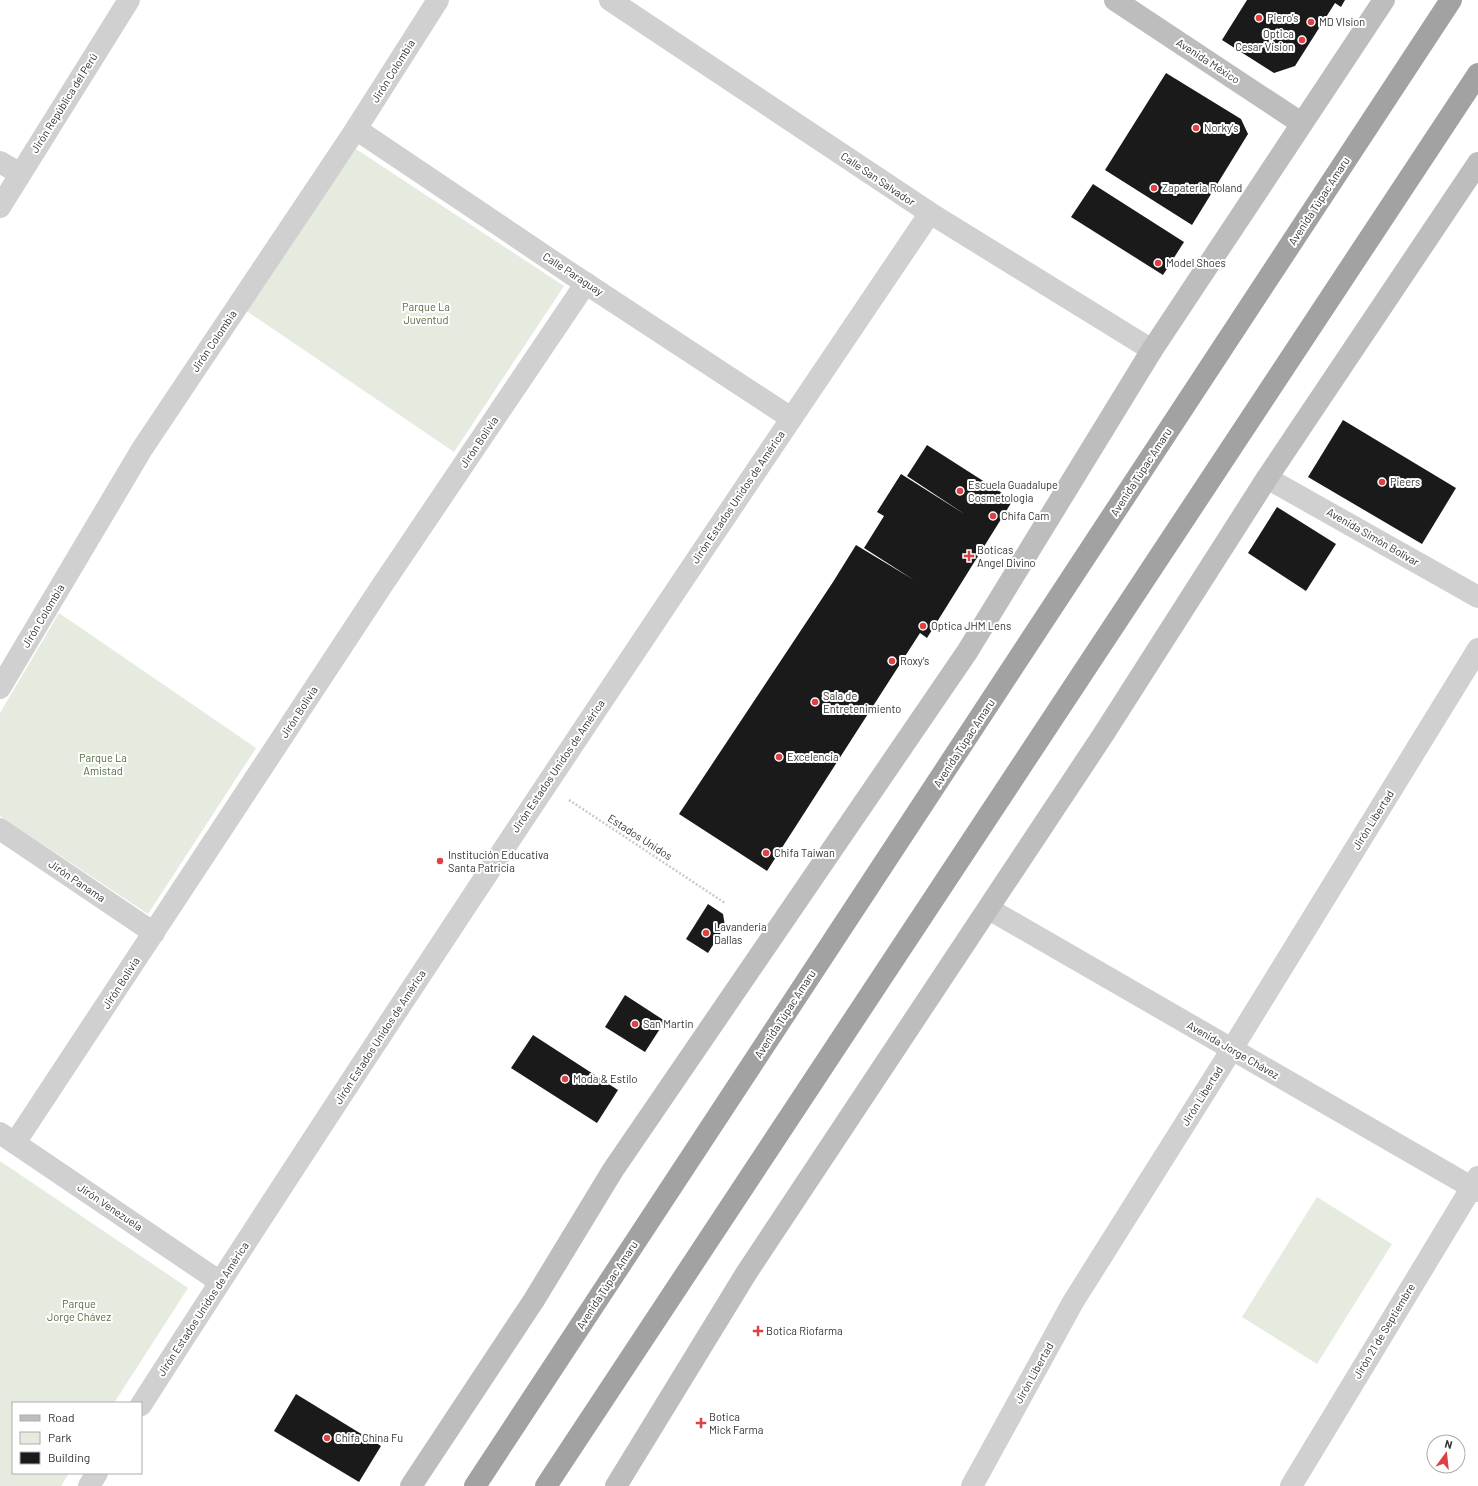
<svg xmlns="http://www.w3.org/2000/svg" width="1478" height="1486" font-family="Barlow,sans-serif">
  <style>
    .green { fill: #e5ebdf }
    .building { fill: #1a1a1a }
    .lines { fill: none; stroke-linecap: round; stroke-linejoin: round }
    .path { stroke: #cacaca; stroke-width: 2.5; stroke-dasharray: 2 2; stroke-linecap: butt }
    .minor { stroke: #d0d0d0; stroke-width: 22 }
    .tertiary { stroke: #d0d0d0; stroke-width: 22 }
    .secondary { stroke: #bdbdbd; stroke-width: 22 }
    .trunk { stroke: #a2a2a2; stroke-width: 22 }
    .poi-dot { fill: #dd4145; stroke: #fff; stroke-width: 1.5 }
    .labels { text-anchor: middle; stroke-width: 4; stroke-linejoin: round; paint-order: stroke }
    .poi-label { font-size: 11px; fill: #333; stroke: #fff; text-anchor: start }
    .street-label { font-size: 11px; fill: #333; stroke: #fff }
    .park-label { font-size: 11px; fill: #546d41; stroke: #fff }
  </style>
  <rect width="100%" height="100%" fill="#fff"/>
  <g class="green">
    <polygon points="356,149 564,286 454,452 245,310"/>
    <polygon points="59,613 256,748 148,914 0,816 0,713"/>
    <polygon points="0,1161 188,1288 114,1403 13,1403 13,1473 69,1473 61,1486 0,1486"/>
    <polygon points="1317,1197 1392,1244 1317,1364 1242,1317"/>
  </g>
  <g class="building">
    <polygon points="1247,0 1345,0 1341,7 1335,3 1295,66 1274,73 1222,40"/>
    <polygon points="1166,73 1241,119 1248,134 1192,225 1105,170"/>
    <polygon points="1093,184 1184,242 1163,275 1071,217"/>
    <polygon points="1343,420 1456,488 1422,544 1308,477"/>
    <polygon points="927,445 1013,500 927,638 920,633 767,871 679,814 833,582 856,545 914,580 864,548 884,516 877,512 901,474 966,515 907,476"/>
    <polygon points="1277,507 1336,544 1306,591 1248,553"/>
    <polygon points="708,904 723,914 725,926 708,953 686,939"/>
    <polygon points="625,995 665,1021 645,1052 605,1027"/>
    <polygon points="533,1035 618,1090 597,1123 511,1068"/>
    <polygon points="296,1394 381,1446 359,1482 274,1431"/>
  </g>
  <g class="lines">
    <polyline class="path" points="569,800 725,903"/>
    <g class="minor">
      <polyline points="610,0 930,213 1152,350"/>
      <polyline points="356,129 573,275 791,418"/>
      <polyline points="0,162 20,174"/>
      <polyline points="0,207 129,0"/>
      <polyline points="1267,478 1478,597"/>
      <polyline points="0,688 142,449 356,129 438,0"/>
      <polyline points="0,829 154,933"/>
      <polyline points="0,1133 220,1282"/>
      <polyline points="15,1143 383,584 586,283"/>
      <path d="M141 1405C398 1004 663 608 930 213"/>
      <polyline points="89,1486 97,1473"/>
      <polyline points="972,1486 1073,1302 1232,1049 1478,649"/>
      <polyline points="1291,1486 1478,1177"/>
    </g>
    <polyline class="tertiary" points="989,909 1478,1191"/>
    <g class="secondary">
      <polyline points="1115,0 1301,123"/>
      <polyline points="411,1486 534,1300 613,1170 967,652 1152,350 1384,0"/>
      <polyline points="616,1486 747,1272 1103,735 1267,478 1478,163"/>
    </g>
    <g class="trunk">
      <polyline points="475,1486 1451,0"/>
      <polyline points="546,1486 1478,74"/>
    </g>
  </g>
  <g class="poi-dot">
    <circle cx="1259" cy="18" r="4"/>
    <circle cx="1311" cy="22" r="4"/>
    <circle cx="1302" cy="40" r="4"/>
    <circle cx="1196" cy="128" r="4"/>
    <circle cx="1154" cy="188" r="4"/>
    <circle cx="1158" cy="263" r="4"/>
    <circle cx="1382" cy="482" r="4"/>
    <circle cx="960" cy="491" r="4"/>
    <circle cx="993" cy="516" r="4"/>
    <path d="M967 550h4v4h4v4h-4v4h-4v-4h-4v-4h4z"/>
    <circle cx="923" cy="626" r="4"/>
    <circle cx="892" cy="661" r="4"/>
    <circle cx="815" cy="702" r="4"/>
    <circle cx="779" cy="757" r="4"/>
    <circle cx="766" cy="853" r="4"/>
    <circle cx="440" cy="861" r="4"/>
    <circle cx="706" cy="933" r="4"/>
    <circle cx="635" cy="1024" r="4"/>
    <circle cx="565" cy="1079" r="4"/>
    <path d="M756 1325h4v4h4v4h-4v4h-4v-4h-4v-4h4z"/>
    <path d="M699 1417h4v4h4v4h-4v4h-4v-4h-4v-4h4z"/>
    <circle cx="327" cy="1438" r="4"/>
  </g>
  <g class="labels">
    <g class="poi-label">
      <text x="1267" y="22">Piero's</text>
      <text x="1319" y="26">MD VIsion</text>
      <text x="1294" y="38" text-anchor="end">Optica<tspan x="1294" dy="13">Cesar Vision</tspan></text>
      <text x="1204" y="132">Norky's</text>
      <text x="1162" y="192">Zapateria Roland</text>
      <text x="1166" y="267">Model Shoes</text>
      <text x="1390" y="486">Pieers</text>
      <text x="968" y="489">Escuela Guadalupe<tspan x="968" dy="13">Cosmetologia</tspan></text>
      <text x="1001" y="520">Chifa Cam</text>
      <text x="977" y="554">Boticas<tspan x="977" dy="13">Angel Divino</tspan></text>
      <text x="931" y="630">Optica JHM Lens</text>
      <text x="900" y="665">Roxy's</text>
      <text x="823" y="700">Sala de<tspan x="823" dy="13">Entretenimiento</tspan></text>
      <text x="787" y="761">Excelencia</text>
      <text x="774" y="857">Chifa Taiwan</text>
      <text x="448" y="859">Institución Educativa<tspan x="448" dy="13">Santa Patricia</tspan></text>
      <text x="714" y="931">Lavanderia<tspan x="714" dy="13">Dallas</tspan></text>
      <text x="643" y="1028">San Martin</text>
      <text x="573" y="1083">Moda &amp; Estilo</text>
      <text x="766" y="1335">Botica Riofarma</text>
      <text x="709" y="1421">Botica<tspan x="709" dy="13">Mick Farma</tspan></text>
      <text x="335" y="1442">Chifa China Fu</text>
    </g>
    <g class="street-label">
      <text transform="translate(1208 61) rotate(33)" y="4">Avenida México</text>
      <text transform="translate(393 71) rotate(-58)" y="4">Jirón Colombia</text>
      <text transform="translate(64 103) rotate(-58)" y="4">Jirón República del Perú</text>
      <text transform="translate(878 179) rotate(34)" y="4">Calle San Salvador</text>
      <text transform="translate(1319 201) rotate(-57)" y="4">Avenida Túpac Amaru</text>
      <text transform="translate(573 274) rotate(33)" y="4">Calle Paraguay</text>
      <text transform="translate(214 341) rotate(-56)" y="4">Jirón Colombia</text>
      <text transform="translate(479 442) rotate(-56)" y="4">Jirón Bolivia</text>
      <text transform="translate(1141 472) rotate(-57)" y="4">Avenida Túpac Amaru</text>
      <text transform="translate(738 497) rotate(-56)" y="4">Jirón Estados Unidos de América</text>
      <text transform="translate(1373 537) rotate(30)" y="4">Avenida Simón Bolívar</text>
      <text transform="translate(43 616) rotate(-59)" y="4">Jirón Colombia</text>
      <text transform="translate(299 712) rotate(-57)" y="4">Jirón Bolivia</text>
      <text transform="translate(964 743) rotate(-57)" y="4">Avenida Túpac Amaru</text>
      <text transform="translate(558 766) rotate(-56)" y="4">Jirón Estados Unidos de América</text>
      <text transform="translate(1373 820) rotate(-58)" y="4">Jirón Libertad</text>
      <text transform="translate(640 837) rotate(33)" y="4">Estados Unidos</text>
      <text transform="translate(77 881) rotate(34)" y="4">Jirón Panama</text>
      <text transform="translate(121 983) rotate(-57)" y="4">Jirón Bolivia</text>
      <text transform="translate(785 1014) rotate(-57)" y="4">Avenida Túpac Amaru</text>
      <text transform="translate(380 1037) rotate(-57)" y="4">Jirón Estados Unidos de América</text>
      <text transform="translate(1233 1050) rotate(30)" y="4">Avenida Jorge Chávez</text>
      <text transform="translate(1202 1096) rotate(-58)" y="4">Jirón Libertad</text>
      <text transform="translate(110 1207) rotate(34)" y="4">Jirón Venezuela</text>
      <text transform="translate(607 1285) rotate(-57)" y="4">Avenida Túpac Amaru</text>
      <text transform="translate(203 1309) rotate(-57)" y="4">Jirón Estados Unidos de América</text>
      <text transform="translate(1384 1331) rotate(-59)" y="4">Jirón 21 de Septiembre</text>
      <text transform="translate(1034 1373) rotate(-61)" y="4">Jirón Libertad</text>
    </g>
    <g class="park-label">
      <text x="426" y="311">Parque La<tspan x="426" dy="13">Juventud</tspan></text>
      <text x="103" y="762">Parque La<tspan x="103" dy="13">Amistad</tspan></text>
      <text x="79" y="1308">Parque<tspan x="79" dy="13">Jorge Chávez</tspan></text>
    </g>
  </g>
  <rect x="12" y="1402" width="130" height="72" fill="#ffffff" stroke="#adadad"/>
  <rect x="20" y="1415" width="20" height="6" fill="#bdbdbd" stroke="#adadad"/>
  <text x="48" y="1422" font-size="12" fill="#333333">Road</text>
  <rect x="20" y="1432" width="20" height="12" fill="#e5ebdf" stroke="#adadad"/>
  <text x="48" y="1442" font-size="12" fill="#333333">Park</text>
  <rect x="20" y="1452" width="20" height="12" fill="#1a1a1a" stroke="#adadad"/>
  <text x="48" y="1462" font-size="12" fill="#333333">Building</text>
  <g transform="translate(1446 1454) rotate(15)"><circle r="19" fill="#ffffff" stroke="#adadad"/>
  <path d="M0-3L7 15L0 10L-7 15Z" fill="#dd4145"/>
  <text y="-6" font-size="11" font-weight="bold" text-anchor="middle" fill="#333333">N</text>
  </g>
</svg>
